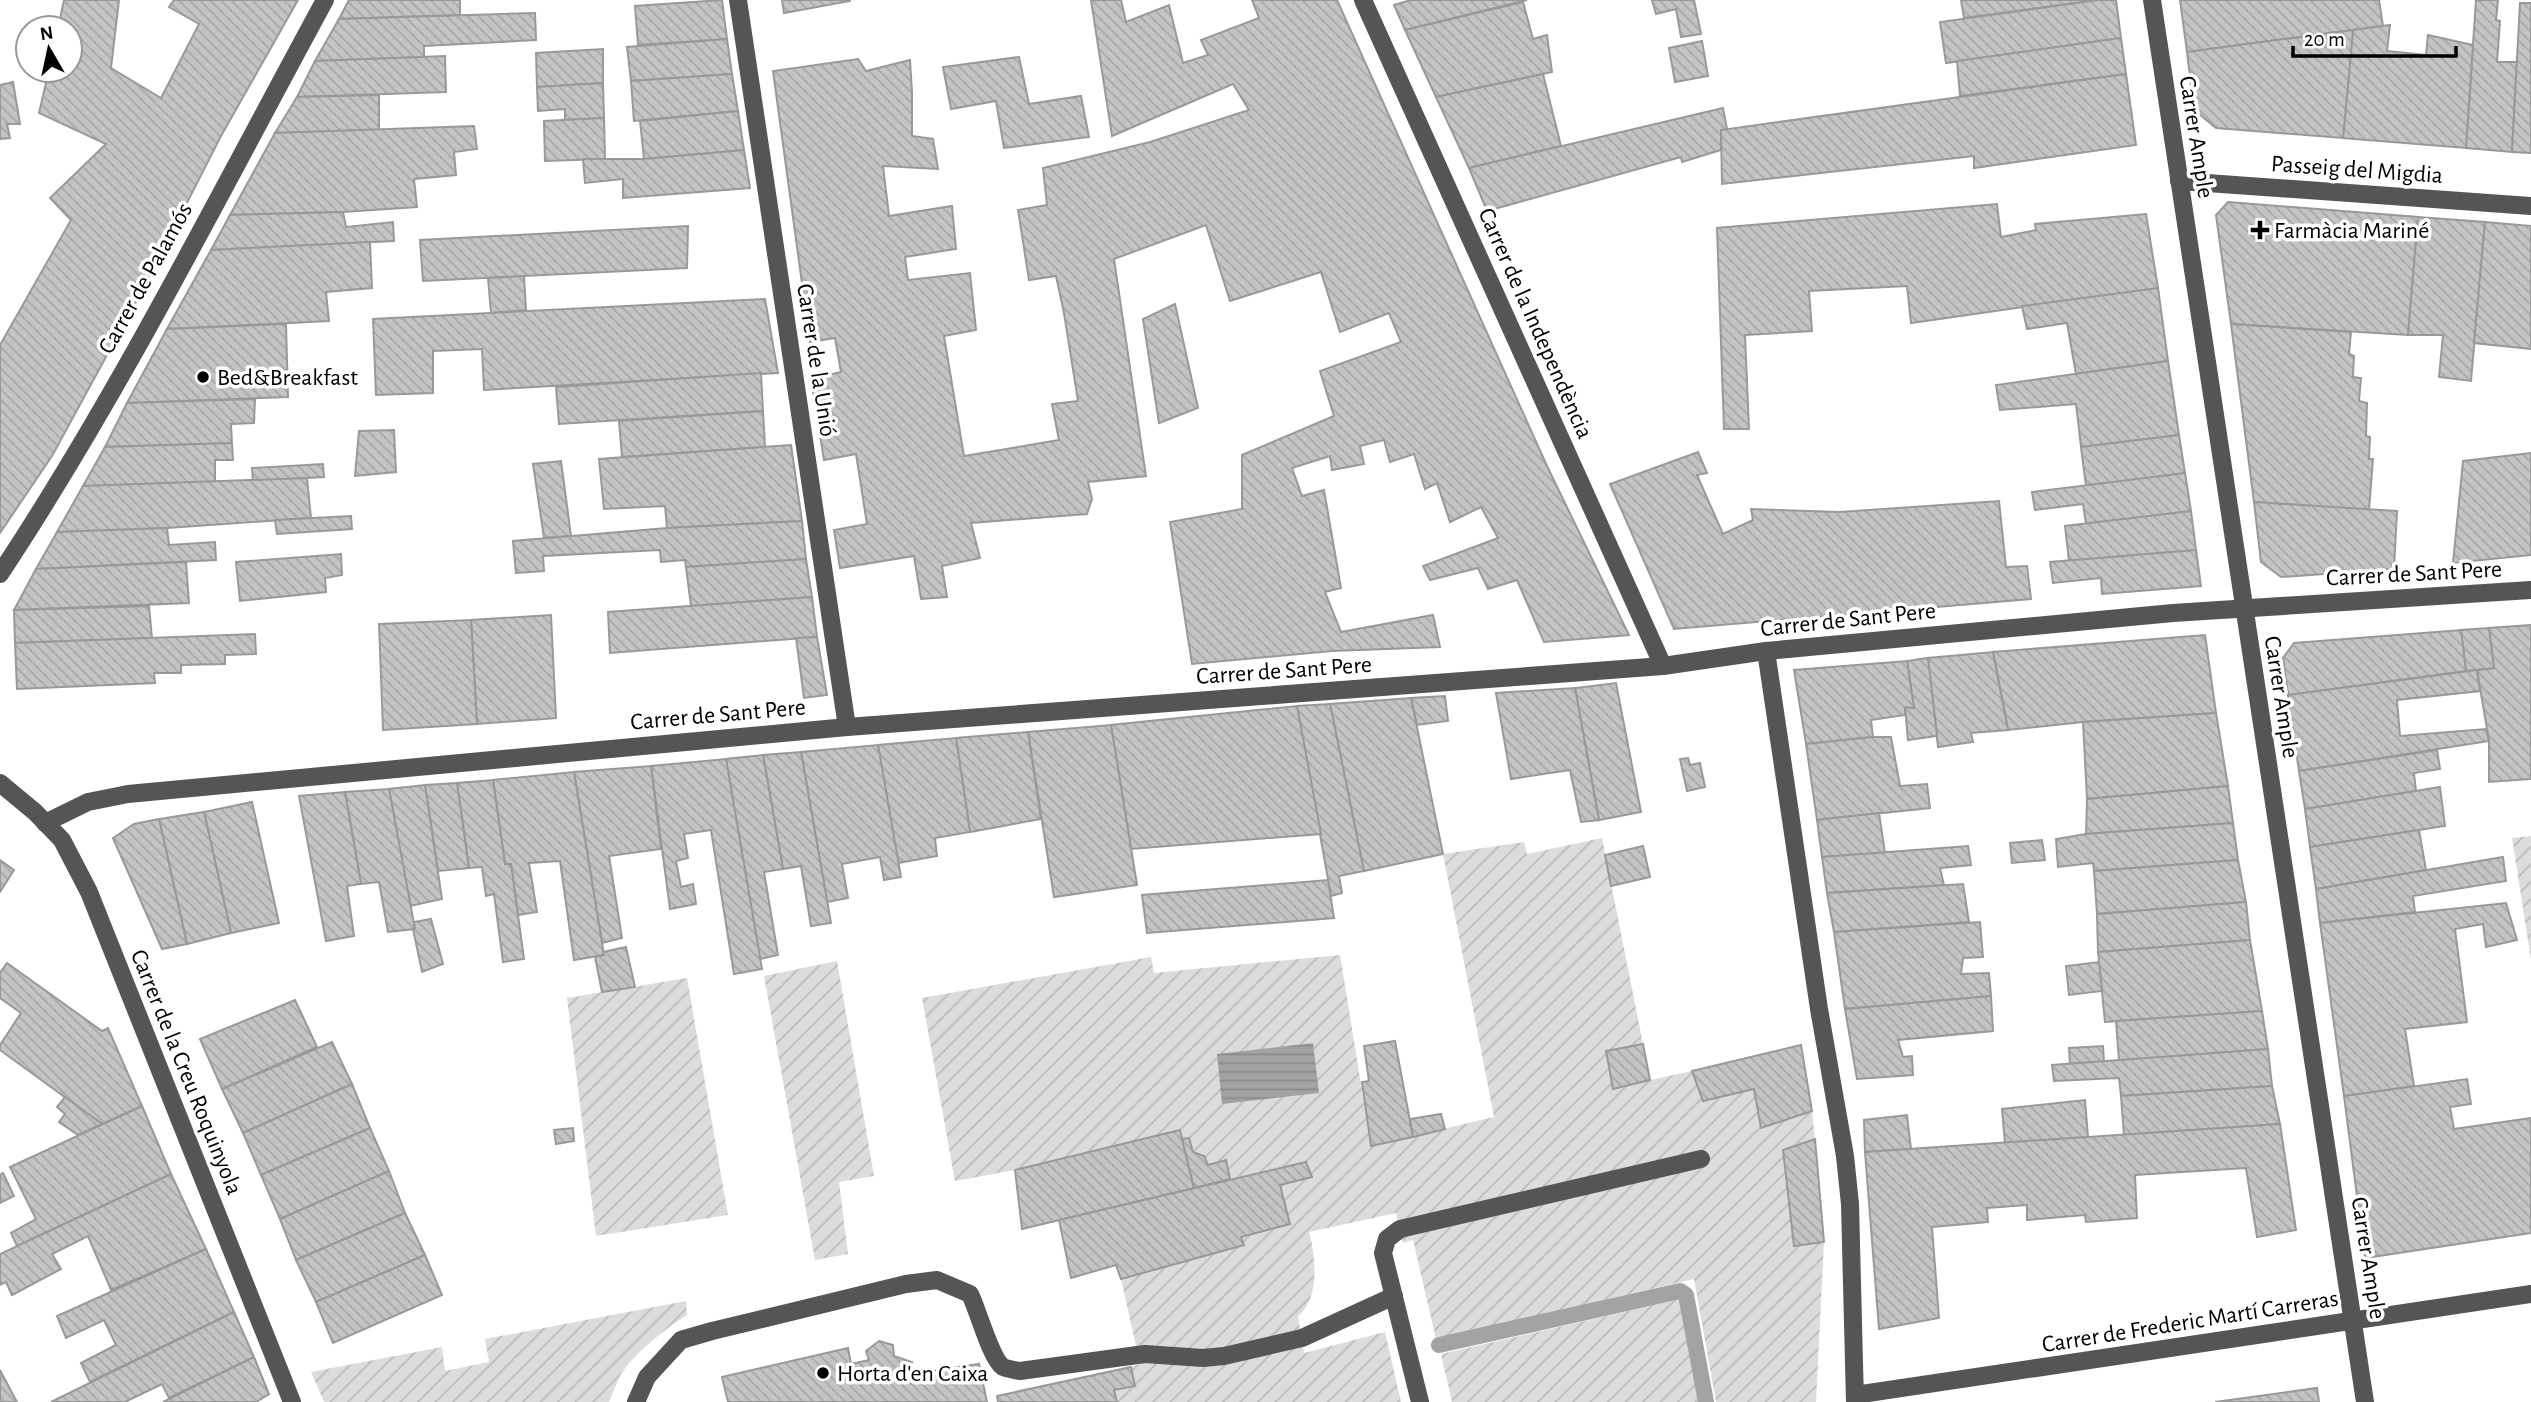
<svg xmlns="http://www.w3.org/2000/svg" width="2531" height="1402" font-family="'Alegreya Sans',sans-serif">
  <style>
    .garden { fill: url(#garden-furrows) }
    .water { fill: url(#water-rules) }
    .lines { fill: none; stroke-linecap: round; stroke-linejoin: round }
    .stream { stroke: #a3a3a3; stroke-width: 16 }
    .building { fill: url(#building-back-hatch); stroke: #999; stroke-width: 2 }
    .minor { stroke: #555; stroke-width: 18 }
    .poi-dot { fill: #000; stroke: #fff; stroke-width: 2.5 }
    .labels { text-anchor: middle; stroke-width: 7; stroke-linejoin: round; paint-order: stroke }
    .street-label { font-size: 24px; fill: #000; stroke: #fff }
    .poi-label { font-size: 24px; fill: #000; stroke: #fff; text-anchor: start }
  </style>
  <defs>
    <pattern id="garden-furrows" width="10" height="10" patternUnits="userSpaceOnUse" patternTransform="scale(1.75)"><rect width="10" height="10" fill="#dcdcdc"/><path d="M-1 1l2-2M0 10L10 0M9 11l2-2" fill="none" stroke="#bbb"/></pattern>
    <pattern id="water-rules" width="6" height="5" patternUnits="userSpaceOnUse" patternTransform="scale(1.75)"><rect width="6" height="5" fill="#a3a3a3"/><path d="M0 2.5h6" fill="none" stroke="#8b8b8b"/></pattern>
    <pattern id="building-back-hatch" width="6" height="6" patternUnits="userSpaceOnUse" patternTransform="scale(1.75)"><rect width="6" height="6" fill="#c4c4c4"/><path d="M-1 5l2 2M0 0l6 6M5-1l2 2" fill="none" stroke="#a7a7a7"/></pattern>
  </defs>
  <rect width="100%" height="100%" fill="#fff"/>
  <g class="garden">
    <polygon points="2531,836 2531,960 2512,838"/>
    <path d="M1602 838 1643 1044 1607 1052 1613 1088 1692 1071 1703 1101 1754 1089 1761 1128 1812 1111 1815 1139 1783 1150 1794 1245 1824 1242 1816 1402H1716L1694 1279 1436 1339 1413 1240 1403 1243 1396 1213 1309 1232C1316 1257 1320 1298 1298 1316L1304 1353 1385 1332 1401 1402H1117L1114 1390 1135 1385 1131 1367 1140 1364 1121 1279 1244 1245 1241 1237 1289 1223 1280 1185 1311 1177 1306 1162 1230 1179 1226 1160 1208 1165 1204 1156 1193 1152 1189 1138 1182 1139 1180 1130 1015 1170 955 1181 922 998 1151 957 1154 973 1340 955 1371 1146 1494 1117 1443 854 1524 842 1527 854Z"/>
    <polygon points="837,961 874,1176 839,1182 848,1254 815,1260 764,976"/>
    <polygon points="687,978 728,1215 596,1236 567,998"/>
    <polygon points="1680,1299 1699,1402 1452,1402 1441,1354"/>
    <path d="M686 1301 687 1315C666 1328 633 1354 620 1376 616 1384 613 1393 609 1402H324L311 1372 442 1347 445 1371 489 1362 485 1339Z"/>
  </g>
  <polygon class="water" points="1313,1043 1319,1093 1222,1104 1217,1054"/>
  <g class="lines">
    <polyline class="stream" points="1439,1345 1680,1291 1686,1295 1706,1402"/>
  </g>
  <g class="building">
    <polygon points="64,0 119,0 111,68 161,98 199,24 169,7 174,0 298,0 221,136 143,289 52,456 0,533 0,345 71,220 50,198 106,144 39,113 49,70 70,70 70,28 58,28"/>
    <polygon points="349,0 460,0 460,15 339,19"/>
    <polygon points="722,0 727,39 638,45 635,6"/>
    <polygon points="782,0 850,0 850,1 784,13"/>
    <polygon points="1091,0 1121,0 1126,22 1169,5 1183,63 1208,55 1201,40 1259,18 1252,0 1337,0 1547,466 1629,635 1544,642 1517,580 1488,589 1478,568 1430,580 1423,566 1498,538 1481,507 1450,522 1437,483 1425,489 1414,454 1390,462 1384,440 1360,446 1364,464 1332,470 1330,456 1292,468 1302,496 1324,490 1341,588 1325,592 1341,632 1433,615 1440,647 1332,651 1192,664 1170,522 1242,509 1242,455 1334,416 1320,371 1401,342 1389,313 1340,332 1321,272 1230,301 1206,225 1114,259 1146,476 1088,482 1092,499 1087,514 971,523 980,558 942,566 947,597 921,599 914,556 840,568 834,530 867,524 856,454 824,460 811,379 841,372 835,338 810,342 773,71 858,59 866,71 910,60 912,92 912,136 933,139 938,169 883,166 889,216 952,206 956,249 905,257 908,280 970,273 976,330 944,336 964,456 1059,440 1052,404 1078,401 1064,313 1056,276 1029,280 1018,210 1047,205 1043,168 1150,142 1249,110 1233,84 1112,136"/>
    <polygon points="1411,0 1527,0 1405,30 1394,5"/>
    <polygon points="1652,0 1694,0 1701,34 1681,37 1676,9 1656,14"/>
    <polygon points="1961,0 2098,0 1964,18"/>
    <polygon points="2098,0 2116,0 2121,38 1946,63 1940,22"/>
    <polygon points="2180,0 2379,0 2383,26 2187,52"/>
    <polygon points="2476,0 2498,0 2496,20 2500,21 2497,62 2517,62 2512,152 2466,148"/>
    <polygon points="1523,2 1533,39 1547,35 1552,72 1436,97 1405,30"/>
    <polygon points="2520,3 2531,3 2531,153 2512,152"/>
    <polygon points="535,13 536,40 424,46 424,57 315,61 339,19"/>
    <polygon points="2390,25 2387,51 2426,55 2428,35 2473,45 2466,148 2343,138 2353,30"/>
    <polygon points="2353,30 2343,138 2216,128 2194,110 2187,52"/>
    <polygon points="2121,38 2126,74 1960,96 1957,61"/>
    <polygon points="727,39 732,74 631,81 627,47"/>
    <polygon points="1702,41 1708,76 1675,82 1669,48"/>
    <polygon points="603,49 603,83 537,87 536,53"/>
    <polygon points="445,56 446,92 297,97 315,61"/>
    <polygon points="1019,57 1029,104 1081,96 1089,137 1004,148 996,101 951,109 943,67"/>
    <polygon points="732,74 738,111 634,121 631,81"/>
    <polygon points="1543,74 1561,146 1469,168 1436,97"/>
    <polygon points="2126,74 2136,145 1974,168 1974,156 1722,184 1721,130"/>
    <polygon points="13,82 20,124 7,124 10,138 0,139 0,85"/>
    <polygon points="603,83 604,118 565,120 565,109 538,111 537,87"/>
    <polygon points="379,95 379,130 275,133 297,97"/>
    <polygon points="1723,108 1727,129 1721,130 1721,150 1682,162 1681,157 1487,211 1469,168"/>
    <polygon points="738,111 744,150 644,159 640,121"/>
    <polygon points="604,118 605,159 545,161 544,121"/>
    <polygon points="474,126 477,149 454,152 456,175 414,179 417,207 343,212 230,215 275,133"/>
    <polygon points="744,150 750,188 623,198 623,179 585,183 583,159 644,159"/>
    <polygon points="2228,202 2418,217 2408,335 2231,324 2216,215"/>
    <polygon points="1997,204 2001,237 2036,230 2035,224 2146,214 2158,288 1911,323 1907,286 1809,291 1812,331 1745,335 1749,429 1724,429 1717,228"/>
    <polygon points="343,212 346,227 393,222 394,241 211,250 230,215"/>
    <polygon points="2418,217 2485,222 2471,381 2439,377 2443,335 2408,335"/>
    <polygon points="2485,222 2531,226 2531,349 2474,343"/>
    <polygon points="688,226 687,268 423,281 420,240"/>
    <polygon points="370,242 372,288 326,292 329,321 167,329 211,250"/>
    <polygon points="524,276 526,310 491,313 488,278"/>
    <polygon points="2158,288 2168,361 2076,374 2067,323 2027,329 2022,306"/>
    <polygon points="765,299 778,373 484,390 482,349 433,351 433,393 376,395 373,319"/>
    <polygon points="1175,304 1198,408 1159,423 1143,319"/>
    <polygon points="286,324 288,397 127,403 167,329"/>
    <polygon points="2231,324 2351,332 2349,354 2354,356 2353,377 2361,378 2359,401 2367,403 2366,436 2370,437 2369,459 2373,459 2369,510 2254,502"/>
    <polygon points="2168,361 2179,435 2081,447 2076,404 2000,410 1996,385"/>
    <polygon points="761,373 763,411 559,424 556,387"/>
    <polygon points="255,399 254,423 231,424 232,443 105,447 127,403"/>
    <polygon points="763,411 765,447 622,457 619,421"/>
    <polygon points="394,430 396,472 355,476 359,431"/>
    <polygon points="2179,435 2185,473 2086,486 2081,447"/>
    <polygon points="232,443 233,460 215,460 215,482 83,486 105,447"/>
    <polygon points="791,445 802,521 667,528 665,506 604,509 599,459"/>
    <polygon points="1698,452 1707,473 1697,475 1723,534 1753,520 1751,509 1840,512 1999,501 2006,567 2027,566 2031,599 1674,629 1610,484"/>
    <polygon points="2531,453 2531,555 2453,563 2463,461"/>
    <polygon points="561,461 571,536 544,538 533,464"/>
    <polygon points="323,464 324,477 253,481 252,468"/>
    <polygon points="2185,473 2191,511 2086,524 2083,504 2035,510 2032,492"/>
    <polygon points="307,478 311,518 167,528 57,532 83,486"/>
    <polygon points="2254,502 2397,511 2394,569 2281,577 2261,562"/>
    <polygon points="2191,511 2196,550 2069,561 2065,526"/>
    <polygon points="351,516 352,529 277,534 275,520"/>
    <polygon points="802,521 806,559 686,567 685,560 661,562 660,550 543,556 544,571 516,573 513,541 667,528"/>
    <polygon points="167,528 169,545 215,542 216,560 36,569 57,532"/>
    <polygon points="2196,550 2201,586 2102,594 2101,578 2053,583 2050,562"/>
    <polygon points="341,554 342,575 325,578 326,592 240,601 236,562"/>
    <polygon points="806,559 812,597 691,606 686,567"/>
    <polygon points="186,562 189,603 14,610 36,569"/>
    <polygon points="812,597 817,637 610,653 608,612"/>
    <polygon points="149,606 152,638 15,643 14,610"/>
    <polygon points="551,615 556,718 477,724 471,620"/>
    <polygon points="471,620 477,724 383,730 379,624"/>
    <polygon points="2531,625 2531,779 2489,782 2489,741 2477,670 2494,668 2489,628"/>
    <polygon points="2489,628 2494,668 2466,671 2461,630"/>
    <polygon points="2461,630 2466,671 2288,695 2283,658 2294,643"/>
    <polygon points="255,634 256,654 225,655 225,664 181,665 181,673 154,673 155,683 17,689 15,643"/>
    <polygon points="2205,635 2216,713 2083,722 2008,730 1993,652"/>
    <polygon points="817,637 827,695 804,698 796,638"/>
    <polygon points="1993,652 2008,730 1971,733 1973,742 1938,747 1928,658"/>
    <polygon points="1928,658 1937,736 1908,740 1905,707 1914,708 1907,661"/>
    <polygon points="1907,661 1914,708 1905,707 1905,715 1871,720 1873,737 1806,744 1794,670"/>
    <polygon points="2477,670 2480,691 2397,700 2400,736 2486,729 2489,741 2299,771 2288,695"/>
    <polygon points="1616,683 1641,812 1599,820 1575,688"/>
    <polygon points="1575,688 1599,820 1581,822 1570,770 1511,779 1496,693"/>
    <polygon points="1445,696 1448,721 1417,725 1411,698"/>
    <polygon points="1411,698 1443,854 1364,871 1330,704"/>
    <polygon points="1330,704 1364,871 1339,876 1342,893 1331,896 1297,706"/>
    <polygon points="1297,706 1321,834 1131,849 1111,725"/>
    <polygon points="2216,713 2228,786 2087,799 2083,722"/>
    <polygon points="1111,725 1137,885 1054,897 1028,732"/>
    <polygon points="1028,732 1041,819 970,832 956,738"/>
    <polygon points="1873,737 1891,737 1900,786 1927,784 1930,808 1817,820 1806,744"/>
    <polygon points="956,738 970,832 935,838 937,856 898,863 878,745"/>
    <polygon points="878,745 901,877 884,880 880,857 842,864 848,898 827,902 801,752"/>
    <polygon points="2437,750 2440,769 2414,773 2416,791 2305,809 2299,771"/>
    <polygon points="801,752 831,923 811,926 801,866 783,869 763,755"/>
    <polygon points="763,755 783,869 764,872 778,955 760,959 726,759"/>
    <polygon points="1688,758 1690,765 1700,763 1705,787 1687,791 1680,759"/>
    <polygon points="726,759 762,969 734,974 711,830 684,834 688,858 676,861 681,887 693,884 696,904 670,909 651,766"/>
    <polygon points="651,766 661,849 609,856 622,938 602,943 574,772"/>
    <polygon points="574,772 604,955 574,960 560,861 529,863 537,912 518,915 511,864 505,864 493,780"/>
    <polygon points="493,780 505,864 511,864 524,959 503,962 494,894 486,896 482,867 469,868 457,783"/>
    <polygon points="457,783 469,868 438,871 425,785"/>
    <polygon points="425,785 442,899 410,906 389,789"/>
    <polygon points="2228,786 2233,823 2086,834 2087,799"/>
    <polygon points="2440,787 2445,826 2310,847 2305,809"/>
    <polygon points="389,789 415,929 388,932 379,882 361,884 345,792"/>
    <polygon points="345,792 361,884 347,886 354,936 326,941 299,796"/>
    <polygon points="252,802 279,923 231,933 204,812"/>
    <polygon points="204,812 231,933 187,944 159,819"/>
    <polygon points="1879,813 1885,853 1822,857 1817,820"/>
    <polygon points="159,819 187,944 162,949 113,838 134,824"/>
    <polygon points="2233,823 2238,860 2094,871 2093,863 2058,867 2056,839 2086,834"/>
    <polygon points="2419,830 2426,870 2316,889 2310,847"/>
    <polygon points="2042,840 2045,860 2012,863 2010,843"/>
    <polygon points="1643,846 1650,877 1611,886 1605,855"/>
    <polygon points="1968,846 1971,865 1940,868 1944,885 1827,893 1822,857"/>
    <polygon points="2503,857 2506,881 2413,896 2415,912 2320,923 2316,889"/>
    <polygon points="0,860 14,870 0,892"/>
    <polygon points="2238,860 2246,902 2097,914 2094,871"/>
    <polygon points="1328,880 1334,918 1147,933 1142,895"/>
    <polygon points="1963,884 1969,922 1834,932 1827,893"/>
    <polygon points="2246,902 2250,940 2098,952 2097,914"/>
    <polygon points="2506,903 2517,940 2486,947 2483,924 2455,929 2467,1022 2405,1029 2414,1086 2344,1096 2320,923"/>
    <polygon points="431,919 443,964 422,972 413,929 415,929 414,922"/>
    <polygon points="1980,922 1983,957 1963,958 1961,974 1989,973 1991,996 1845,1009 1834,932"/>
    <polygon points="2250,940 2262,1011 2105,1022 2098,952"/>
    <polygon points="626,947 635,987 602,992 595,957 604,955 603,952"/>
    <polygon points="2099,962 2102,991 2069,995 2066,966"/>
    <polygon points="7,963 102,1031 108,1028 142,1106 102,1124 0,1050 0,1045 21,1013 0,998 0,973"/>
    <polygon points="1991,996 1993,1031 1898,1040 1903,1057 1912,1056 1913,1075 1857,1079 1845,1009"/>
    <polygon points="295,1000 317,1047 222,1089 200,1039"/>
    <polygon points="2262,1011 2268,1049 2119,1061 2116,1021"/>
    <polygon points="1395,1041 1413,1137 1371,1146 1362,1082 1369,1081 1364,1046"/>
    <polygon points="332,1042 352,1084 243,1133 222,1089"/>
    <polygon points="1643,1044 1650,1080 1613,1089 1606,1051"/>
    <polygon points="1801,1045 1812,1111 1761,1128 1754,1089 1703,1101 1692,1071"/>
    <polygon points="2103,1046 2104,1062 2070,1064 2069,1048"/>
    <polygon points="2268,1049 2272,1086 2121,1096 2119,1078 2054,1081 2052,1065"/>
    <polygon points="2467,1079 2471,1104 2450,1107 2454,1129 2531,1118 2531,1233 2365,1258 2344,1096"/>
    <polygon points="352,1084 370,1128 261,1175 243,1133"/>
    <polygon points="2272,1086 2280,1124 2124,1135 2121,1096"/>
    <polygon points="65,1097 102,1124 78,1135 59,1122 65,1114 57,1107"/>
    <polygon points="2085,1100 2088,1137 2005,1143 2002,1109"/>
    <polygon points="142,1106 171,1174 17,1246 11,1233 36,1219 10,1167"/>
    <polygon points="1441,1114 1445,1129 1413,1137 1410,1119"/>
    <polygon points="1907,1115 1911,1149 1865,1152 1864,1120"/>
    <polygon points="2280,1124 2296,1230 2257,1237 2246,1168 2135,1175 2137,1218 2086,1222 2085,1215 2027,1220 2027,1205 1987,1208 1988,1222 1932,1227 1939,1318 1879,1329 1865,1152"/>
    <polygon points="370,1128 389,1171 280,1219 261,1175"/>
    <polygon points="573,1128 574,1141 556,1144 554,1130"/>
    <polygon points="1180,1130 1194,1188 1022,1229 1015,1170"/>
    <polygon points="1189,1138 1193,1152 1204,1156 1208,1165 1226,1160 1230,1179 1194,1188 1182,1139"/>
    <polygon points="1815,1139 1824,1242 1794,1246 1783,1150"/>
    <polygon points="1306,1162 1312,1177 1280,1185 1290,1224 1241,1237 1244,1245 1121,1279 1116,1265 1071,1278 1059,1220"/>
    <polygon points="389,1171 405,1213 296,1260 280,1219"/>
    <polygon points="3,1173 14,1196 0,1203 0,1175"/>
    <polygon points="171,1174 206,1249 111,1290 88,1236 52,1254 61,1269 12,1295 6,1282 0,1285 0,1254"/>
    <polygon points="405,1213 425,1255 316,1302 296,1260"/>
    <polygon points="206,1249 234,1312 90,1382 81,1363 116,1345 104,1320 66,1338 57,1316"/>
    <polygon points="425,1255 442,1295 333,1343 316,1302"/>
    <polygon points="234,1312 254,1357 169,1398 162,1384 125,1402 51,1402"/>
    <polygon points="879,1341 893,1345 894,1356 912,1362 906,1375 979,1364 987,1402 728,1402 722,1377 848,1348 851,1364 869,1360 866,1351"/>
    <polygon points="254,1357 269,1394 256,1402 163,1402"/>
    <polygon points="1131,1367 1135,1386 1114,1390 1117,1402 998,1402 997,1396"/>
    <polygon points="0,1370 17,1402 0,1402"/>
    <polygon points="2317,1388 2319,1402 2215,1402"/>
  </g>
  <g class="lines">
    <g class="minor">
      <polyline points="738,0 847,727"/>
      <polyline points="1363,0 1663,666"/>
      <polyline points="2152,0 2365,1402"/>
      <polyline points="2179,181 2531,206"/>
      <path d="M0 574C121 391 220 193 325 0"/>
      <polyline points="1766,651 1819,1009 1845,1156 1850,1204 1855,1402"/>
      <polyline points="0,783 35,812 62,840 89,892 292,1402"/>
      <polyline points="45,823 88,802 128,794 847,727 1663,666 1766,651 2173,613 2531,590"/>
      <polyline points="1855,1395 2531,1294"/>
      <path d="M636 1402 647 1377 681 1340 712 1331 906 1284 937 1280 970 1294C978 1310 991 1359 1003 1367 1007 1369 1015 1370 1020 1371L1145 1354 1203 1358 1224 1356 1302 1338 1394 1296"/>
      <polyline points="1420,1402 1383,1253 1387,1239 1400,1229 1701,1159"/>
    </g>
  </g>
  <g class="poi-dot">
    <path d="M2256.5 219.5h7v7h7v7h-7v7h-7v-7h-7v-7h7z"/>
    <circle cx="203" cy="377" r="7"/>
    <circle cx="823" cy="1373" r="7"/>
  </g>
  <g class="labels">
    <g class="street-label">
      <text transform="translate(2197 137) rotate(81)" y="8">Carrer Ample</text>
      <text transform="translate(2357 169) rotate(4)" y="8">Passeig del Migdia</text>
      <text transform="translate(145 278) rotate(-61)" y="8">Carrer de Palamós</text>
      <text transform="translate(1536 323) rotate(66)" y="8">Carrer de la Independència</text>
      <text transform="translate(817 360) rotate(81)" y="8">Carrer de la Unió</text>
      <text transform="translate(2414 573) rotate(-3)" y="8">Carrer de Sant Pere</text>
      <text transform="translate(1848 619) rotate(-6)" y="8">Carrer de Sant Pere</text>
      <text transform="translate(1284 670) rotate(-4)" y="8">Carrer de Sant Pere</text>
      <text transform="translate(2282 697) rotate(81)" y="8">Carrer Ample</text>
      <text transform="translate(718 714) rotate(-5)" y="8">Carrer de Sant Pere</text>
      <text transform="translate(187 1072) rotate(68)" y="8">Carrer de la Creu Roquinyola</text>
      <text transform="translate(2369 1258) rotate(81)" y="8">Carrer Ample</text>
      <text transform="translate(2190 1321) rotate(-9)" y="8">Carrer de Frederic Martí Carreras</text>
    </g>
    <g class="poi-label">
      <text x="2274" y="238">Farmàcia Mariné</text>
      <text x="217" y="385">Bed&amp;Breakfast</text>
      <text x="837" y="1381">Horta d'en Caixa</text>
    </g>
  </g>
  <g transform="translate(49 49) rotate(351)"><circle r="33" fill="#ffffff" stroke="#999999" stroke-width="2"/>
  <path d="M0-5L12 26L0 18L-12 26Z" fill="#000000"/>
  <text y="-10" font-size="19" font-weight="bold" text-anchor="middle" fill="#000000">N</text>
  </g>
  <path d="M2293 46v10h163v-10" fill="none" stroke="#000000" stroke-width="3.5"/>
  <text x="2304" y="46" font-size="21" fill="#000000" stroke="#ffffff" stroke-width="5" paint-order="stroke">20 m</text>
</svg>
